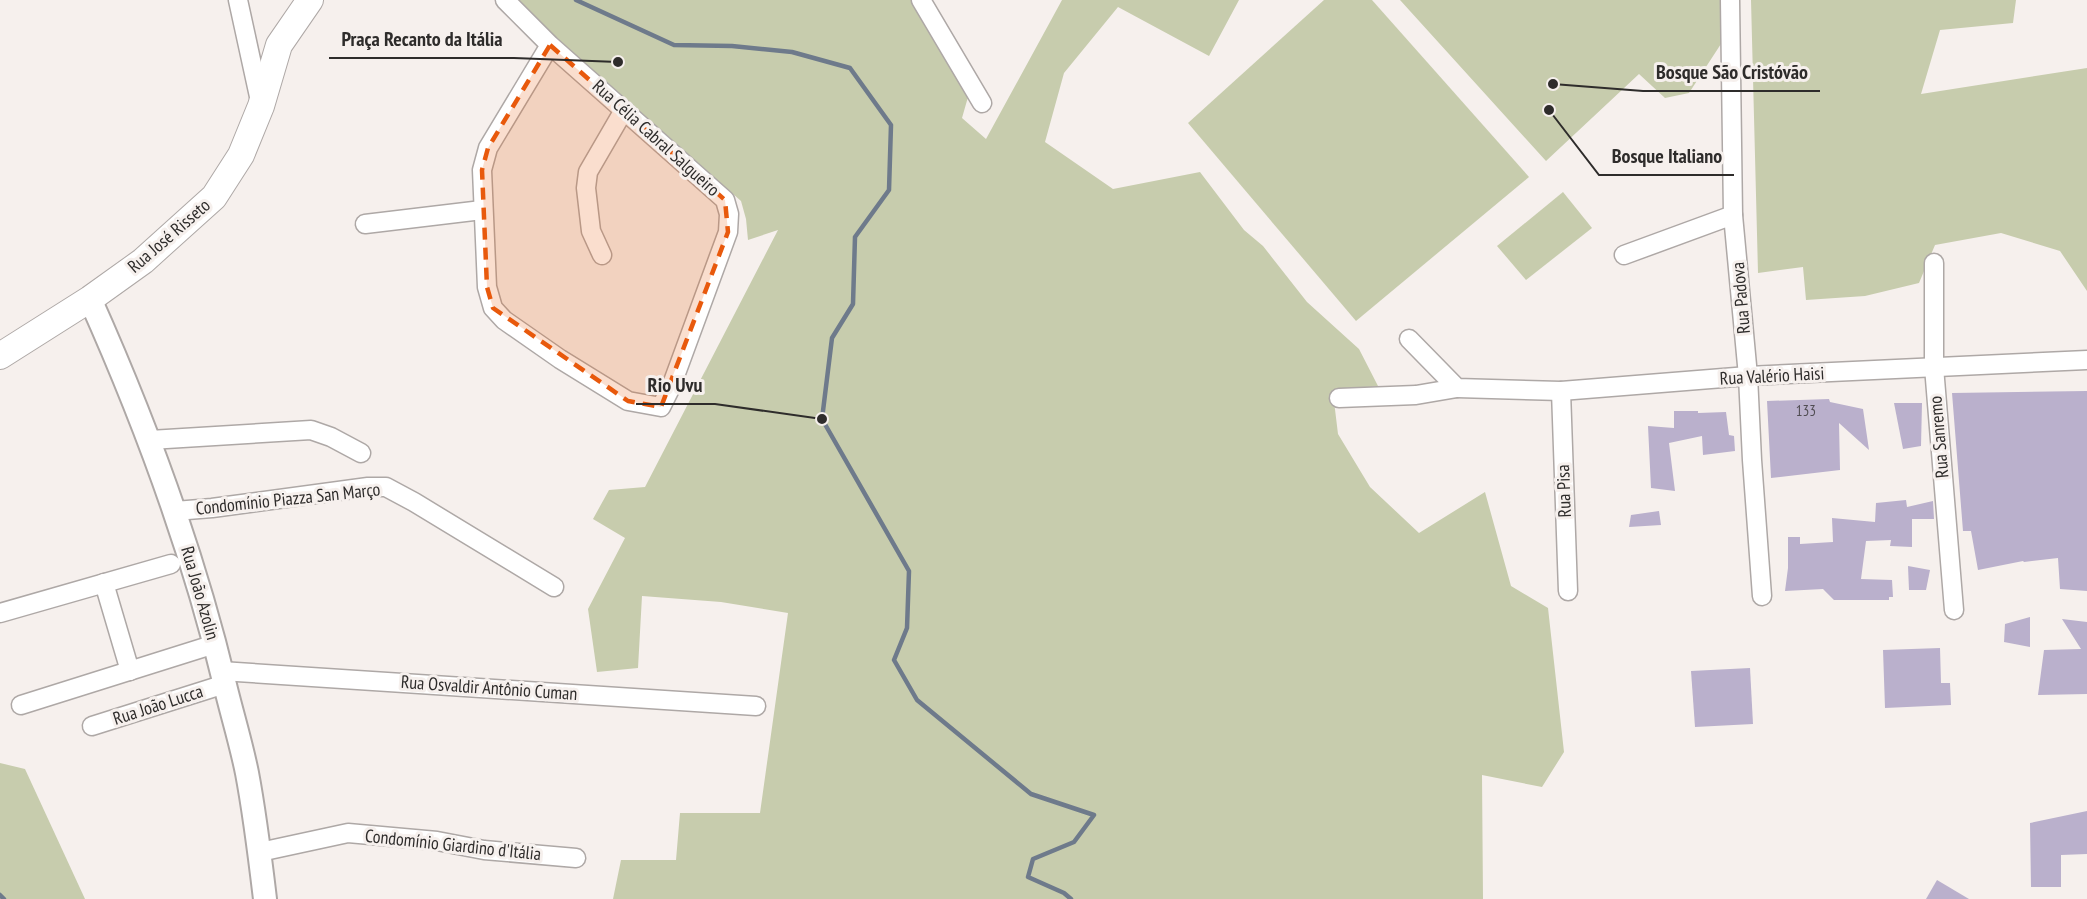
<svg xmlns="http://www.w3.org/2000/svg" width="2087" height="899" font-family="'PT Sans Narrow',sans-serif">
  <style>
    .green { fill: #c7ccad }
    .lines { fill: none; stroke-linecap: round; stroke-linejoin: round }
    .stream { stroke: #6e7a8b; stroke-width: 4.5 }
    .building { fill: #bab0cc }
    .minor-casing { stroke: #aea8a6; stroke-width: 21 }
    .tertiary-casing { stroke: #aea8a6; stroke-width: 26 }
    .secondary-casing { stroke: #aea8a6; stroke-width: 28 }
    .minor { stroke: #fff; stroke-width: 18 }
    .tertiary { stroke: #fff; stroke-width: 22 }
    .secondary { stroke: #fff; stroke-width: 26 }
    .marked { fill: #e8590c; fill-opacity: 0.2; stroke: #e8590c; stroke-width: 4.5; stroke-dasharray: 12 8; stroke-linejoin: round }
    .labels { text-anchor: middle; stroke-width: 6; stroke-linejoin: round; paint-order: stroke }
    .number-label { font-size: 15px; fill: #514d53 }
    .street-label { font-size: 18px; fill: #2e2c2b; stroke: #f6f0ed }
    .leader { fill: none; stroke: #2e2c2b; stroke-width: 2 }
    .callout-dot { fill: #2e2c2b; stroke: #f6f0ed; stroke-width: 2 }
    .callout-label { font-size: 20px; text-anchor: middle; font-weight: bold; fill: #2e2c2b; stroke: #f6f0ed; stroke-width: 6; stroke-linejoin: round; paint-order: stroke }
  </style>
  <rect width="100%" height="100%" fill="#f6f0ed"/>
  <g class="green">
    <polygon points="514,0 914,0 968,97 962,118 986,139 1062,0 1239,0 1209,56 1118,7 1064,73 1045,142 1113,189 1200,172 1244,230 1263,246 1307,302 1359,349 1378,386 1333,393 1338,434 1370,487 1419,533 1485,492 1511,586 1548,608 1564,752 1542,787 1482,775 1483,899 613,899 621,860 676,860 680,813 760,813 788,613 721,602 642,596 638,668 597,672 588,609 625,538 593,519 609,490 645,487 778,230 748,240 746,219 741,201"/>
    <polygon points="1324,0 1372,0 1529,177 1356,321 1188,123"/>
    <polygon points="1400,0 1730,0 1732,27 1689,93 1665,98 1639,74 1546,161"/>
    <polygon points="1751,0 2016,0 2013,23 1940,30 1921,94 2087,68 2087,291 2060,251 2001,233 1935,245 1919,283 1865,296 1806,300 1803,267 1758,273"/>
    <polygon points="1563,192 1592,228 1526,280 1497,246"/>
    <polygon points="0,763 25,769 85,899 0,899"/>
  </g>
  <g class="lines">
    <g class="stream">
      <polyline points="576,0 674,45 732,46 792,52 850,68 891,125 889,190 855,237 853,304 832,338 822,419 909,571 907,628 894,660 917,700 1031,794 1094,815 1074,842 1033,859 1028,877 1064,893 1071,899"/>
      <polyline points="0,895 4,899"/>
    </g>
  </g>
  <g class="building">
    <polygon points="2087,391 2087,591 2060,589 2058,558 2024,562 2023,561 1978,570 1971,531 1963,531 1952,393"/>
    <polygon points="1829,399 1830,402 1863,409 1869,450 1839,423 1840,470 1771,478 1767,401"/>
    <polygon points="1894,403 1922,403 1921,446 1903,449"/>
    <polygon points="1674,411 1698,411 1698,413 1726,412 1729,435 1734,436 1735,451 1703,455 1702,436 1669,443 1675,491 1651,488 1648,426 1674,428"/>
    <polygon points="1906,500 1907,507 1933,501 1934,519 1912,519 1912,547 1890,546 1891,540 1866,541 1861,579 1892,580 1893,597 1889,597 1889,600 1834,600 1823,589 1785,591 1788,568 1788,537 1800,537 1800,544 1833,542 1832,518 1875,522 1876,503"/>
    <polygon points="1659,511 1661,525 1629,527 1631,515"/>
    <polygon points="1908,566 1930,570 1926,590 1909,590"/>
    <polygon points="2030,617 2030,647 2004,642 2005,624"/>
    <polygon points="2062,619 2087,622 2087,694 2038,695 2044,650 2081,649"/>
    <polygon points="1940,648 1941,683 1950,683 1951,705 1885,708 1883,650"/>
    <polygon points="1750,668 1753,724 1695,727 1691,671"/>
    <polygon points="2087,811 2087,854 2061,855 2061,887 2031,887 2030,823"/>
    <polygon points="1937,880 1969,899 1926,899"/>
  </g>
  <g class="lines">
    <defs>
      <g id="minor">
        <polyline points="238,0 260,101"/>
        <polyline points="505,0 550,45 725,200 729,214 728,232 671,387 661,407 628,401 560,359 504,320 493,308 487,287 482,170 488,148 550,45"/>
        <polyline points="921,0 982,103"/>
        <polyline points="1730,0 1733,215 1748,376 1752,460 1762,596"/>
        <polyline points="365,224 482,210"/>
        <polyline points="602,255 591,231 586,188 588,172 624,110"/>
        <polyline points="1624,255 1733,215"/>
        <polyline points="1934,263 1934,367 1954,610"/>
        <polyline points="1409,339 1457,388 1561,391 1748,376 2087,360"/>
        <polyline points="1561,391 1568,591"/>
        <polyline points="1339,398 1416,395 1457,388"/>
        <polyline points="150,440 311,430 331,437 361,453"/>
        <polyline points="175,511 212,508 368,487 386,487 414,502 554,587"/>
        <polyline points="104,583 130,671"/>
        <polyline points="0,613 171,564"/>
        <polyline points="221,671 756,706"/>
        <polyline points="21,705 215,644"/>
        <polyline points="92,726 225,684"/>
        <polyline points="260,852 348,833 437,841 484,850 576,858"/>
      </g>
      <path id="tertiary" d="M90 299C146 424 193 551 225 685 232 714 241 743 247 773 255 815 260 857 265 899"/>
      <polyline id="secondary" points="0,356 90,299 143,261 214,197 241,155 261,106 279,45 310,0"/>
    </defs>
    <use href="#minor" class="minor-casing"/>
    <use href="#tertiary" class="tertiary-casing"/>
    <use href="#secondary" class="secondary-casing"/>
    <use href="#minor" class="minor"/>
    <use href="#tertiary" class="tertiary"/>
    <use href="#secondary" class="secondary"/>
  </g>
  <path class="marked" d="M550 45 725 200 728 232 661 407 628 401 493 308 487 287 482 170 488 148Z"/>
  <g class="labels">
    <g class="number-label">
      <text x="1806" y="416">133</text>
    </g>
    <g class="street-label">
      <text transform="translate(656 138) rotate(42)" y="6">Rua Célia Cabral Salgueiro</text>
      <text transform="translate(169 236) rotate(-41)" y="6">Rua José Risseto</text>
      <text transform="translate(1741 298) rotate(-95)" y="6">Rua Padova</text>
      <text transform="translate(1772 376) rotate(-3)" y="6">Rua Valério Haisi</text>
      <text transform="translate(1939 437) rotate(-95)" y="6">Rua Sanremo</text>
      <text transform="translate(1564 491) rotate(-92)" y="6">Rua Pisa</text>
      <text transform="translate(288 499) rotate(-6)" y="6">Condomínio Piazza San Março</text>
      <text transform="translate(200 593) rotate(74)" y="6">Rua João Azolin</text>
      <text transform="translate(489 688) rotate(4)" y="6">Rua Osvaldir Antônio Cuman</text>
      <text transform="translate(158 705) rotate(-18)" y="6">Rua João Lucca</text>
      <text transform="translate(453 845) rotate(6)" y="6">Condomínio Giardino d'Itália</text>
    </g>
  </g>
  <path class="leader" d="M618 62L514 58H329M1553 84L1643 91H1820M1549 110L1599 175H1734M822 419L715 404H636"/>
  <g class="callout-dot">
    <circle cx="618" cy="62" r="6"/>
    <circle cx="1553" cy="84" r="6"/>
    <circle cx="1549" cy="110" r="6"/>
    <circle cx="822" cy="419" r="6"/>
  </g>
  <g class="callout-label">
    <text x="422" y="46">Praça Recanto da Itália</text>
    <text x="1732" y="79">Bosque São Cristóvão</text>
    <text x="1667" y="163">Bosque Italiano</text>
    <text x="675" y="392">Rio Uvu</text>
  </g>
</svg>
